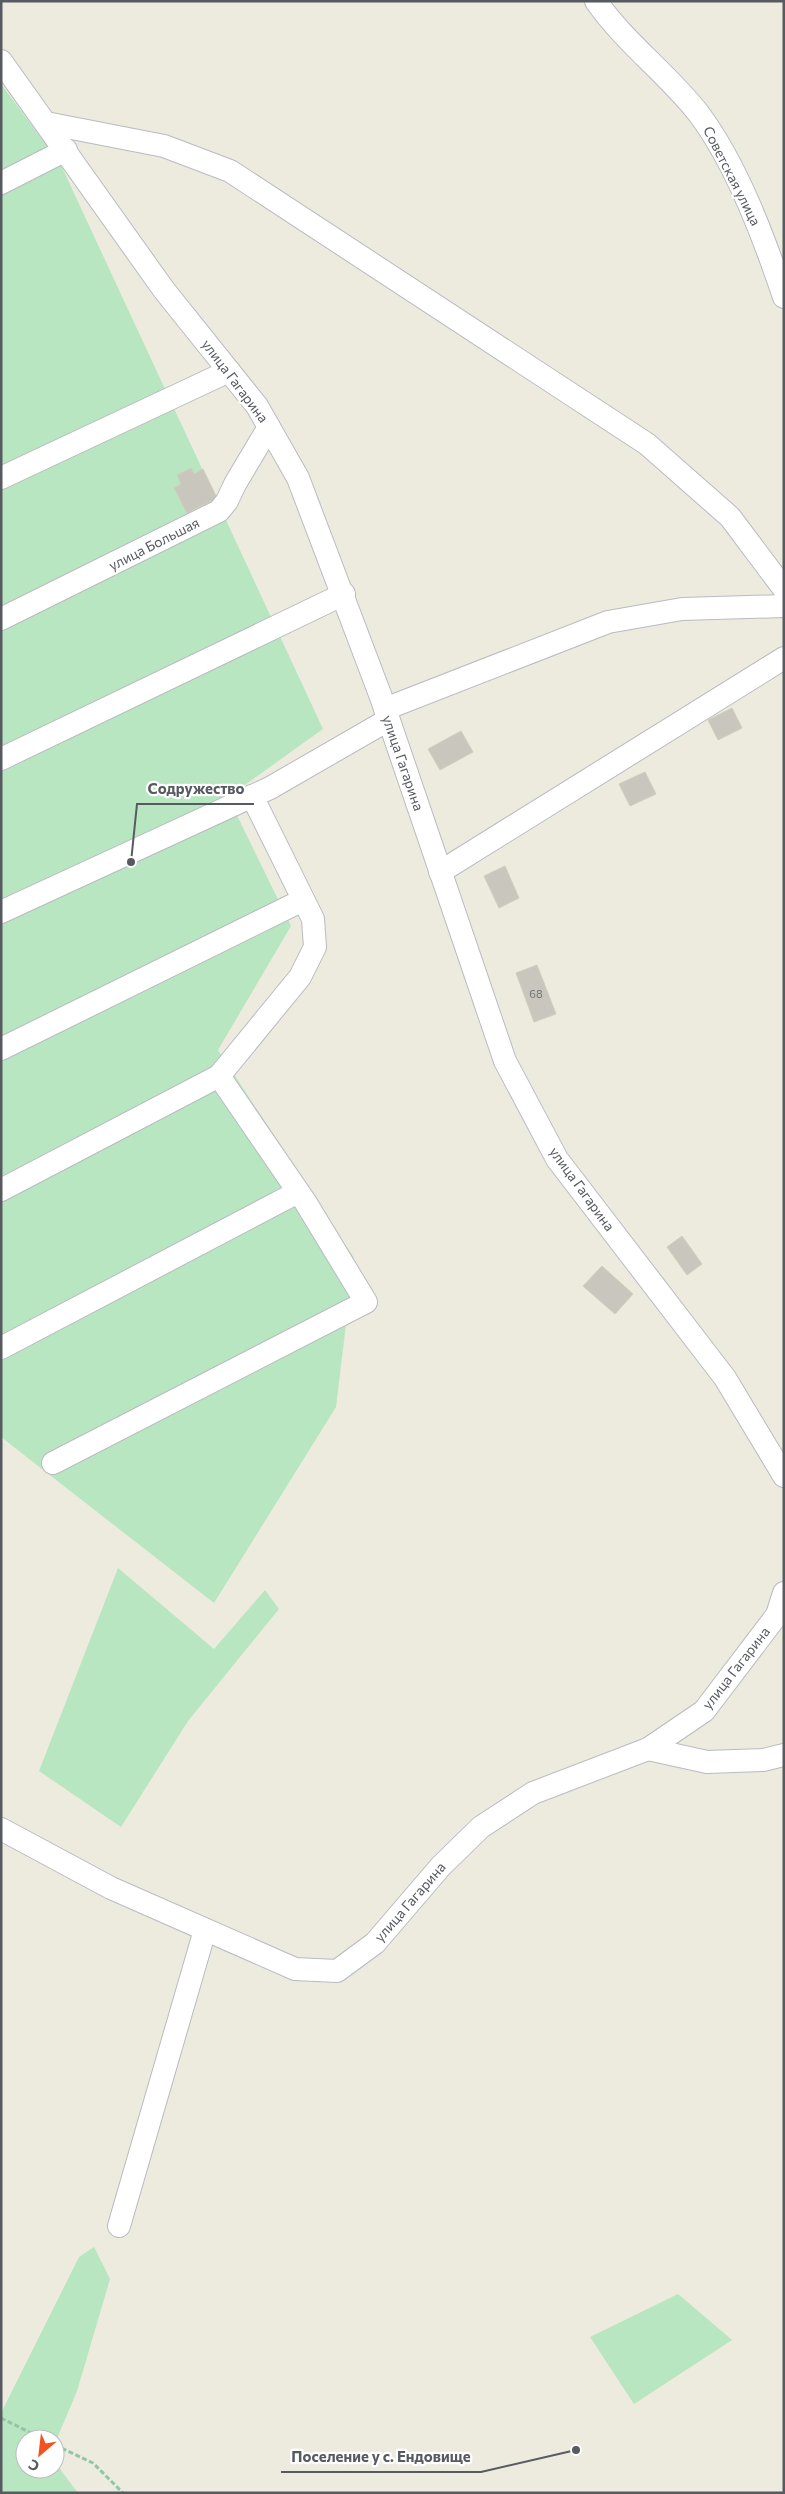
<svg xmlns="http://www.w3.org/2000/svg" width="785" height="2494" font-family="Commissioner,sans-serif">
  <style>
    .green { fill: #b8e6c0; fill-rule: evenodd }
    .building { fill: #c9c7bd; stroke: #d1cebc }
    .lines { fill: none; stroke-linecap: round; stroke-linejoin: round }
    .minor-casing { stroke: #b9bbc1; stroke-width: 24 }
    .path { stroke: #91c6a9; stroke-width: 3; stroke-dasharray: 5 2.5; stroke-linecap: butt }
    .minor { stroke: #fff; stroke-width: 22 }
    .labels { text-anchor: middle; stroke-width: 4.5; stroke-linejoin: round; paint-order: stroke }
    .number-label { font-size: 11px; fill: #747578 }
    .street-label { font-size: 14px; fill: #575a61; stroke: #fff }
    .leader { fill: none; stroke: #575a61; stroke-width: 2 }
    .callout-dot { fill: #575a61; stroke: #fff; stroke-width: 2 }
    .callout-label { font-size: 15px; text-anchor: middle; font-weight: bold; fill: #575a61; stroke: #fff; stroke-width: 4.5; stroke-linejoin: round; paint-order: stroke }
  </style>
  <rect width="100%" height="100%" fill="#ecebde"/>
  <g class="green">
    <polygon points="1,84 60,163 323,729 228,797 291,926 218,1050 354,1258 336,1407 214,1603 1,1437"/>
    <polygon points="118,1568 214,1649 265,1590 279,1609 188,1721 121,1827 39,1771"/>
    <path d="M94 2247 110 2279 77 2391 58 2436 60 2469 78 2493H1V2413L79 2257ZM25 2439H55V2469H25Z"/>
    <polygon points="678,2294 732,2340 634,2404 590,2337"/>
  </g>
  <g class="building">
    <polygon points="191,468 194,474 203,469 217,498 187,513 174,488 181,484 177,475"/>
    <polygon points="732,708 742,728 718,740 708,720"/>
    <polygon points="461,731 473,752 440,770 428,749"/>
    <polygon points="645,772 656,794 630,806 619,784"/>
    <polygon points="505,866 519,898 499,908 484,876"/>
    <polygon points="537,965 556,1014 534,1022 516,973"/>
    <polygon points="682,1236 702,1264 687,1275 667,1247"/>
    <polygon points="602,1266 633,1294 615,1314 583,1286"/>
  </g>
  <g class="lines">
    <defs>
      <g id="minor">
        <path d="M596 1C625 43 668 74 699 114 737 165 764 238 784 297"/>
        <polyline points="1,61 164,290 257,406 298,478 381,697 505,1061 557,1159 725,1378 784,1476"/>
        <polyline points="46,123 164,146 230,171 647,444 730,517 784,589"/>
        <polyline points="1,183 66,150"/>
        <polyline points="1,478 229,371"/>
        <polyline points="1,619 219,511 227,501 235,484 269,427"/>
        <polyline points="385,709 608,622 682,609 784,606"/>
        <polyline points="1,759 344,594"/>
        <polyline points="440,872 784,658"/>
        <polyline points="1,912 270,788 388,720"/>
        <polyline points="1,1049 303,900"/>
        <polyline points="1,1190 219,1076"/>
        <polyline points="1,1348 298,1192"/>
        <polyline points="53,1463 366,1302 306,1203 219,1076 300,977 315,947 313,919 252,796"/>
        <polyline points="648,1749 707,1762 763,1760 784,1755"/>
        <polyline points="1,1829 111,1888 295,1969 337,1971 375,1943 441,1866 481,1827 533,1793 648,1749 704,1711 777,1615 784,1593"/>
        <polyline points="119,2226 205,1930"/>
      </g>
    </defs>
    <use href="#minor" class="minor-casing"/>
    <g class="path">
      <polyline points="1,2418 43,2439"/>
      <polyline points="55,2445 93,2463 123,2493"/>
    </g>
    <use href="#minor" class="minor"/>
  </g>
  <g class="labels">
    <g class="number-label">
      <text x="536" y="998">68</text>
    </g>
    <g class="street-label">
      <text transform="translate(732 176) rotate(63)" y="5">Советская улица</text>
      <text transform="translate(235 381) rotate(53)" y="5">улица Гагарина</text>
      <text transform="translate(154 544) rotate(-27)" y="5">улица Большая</text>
      <text transform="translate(403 763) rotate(71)" y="5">улица Гагарина</text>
      <text transform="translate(582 1189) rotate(54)" y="5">улица Гагарина</text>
      <text transform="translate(736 1668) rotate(-52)" y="5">улица Гагарина</text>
      <text transform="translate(410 1902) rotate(-49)" y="5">улица Гагарина</text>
    </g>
  </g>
  <path class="leader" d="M131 862L137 804H254M576 2450L481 2472H281"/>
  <g class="callout-dot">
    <circle cx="131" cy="862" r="5"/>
    <circle cx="576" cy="2450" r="5"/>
  </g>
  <g class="callout-label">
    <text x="196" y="794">Содружество</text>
    <text x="381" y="2462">Поселение у с. Ендовище</text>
  </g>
  <rect width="785" height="2494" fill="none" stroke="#575a61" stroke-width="5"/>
  <g transform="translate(40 2454) rotate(208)"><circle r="24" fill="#ffffff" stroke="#bcbdc0"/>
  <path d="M0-4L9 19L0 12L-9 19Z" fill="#f2531e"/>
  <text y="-8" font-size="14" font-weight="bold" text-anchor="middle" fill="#575a61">С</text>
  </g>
</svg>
